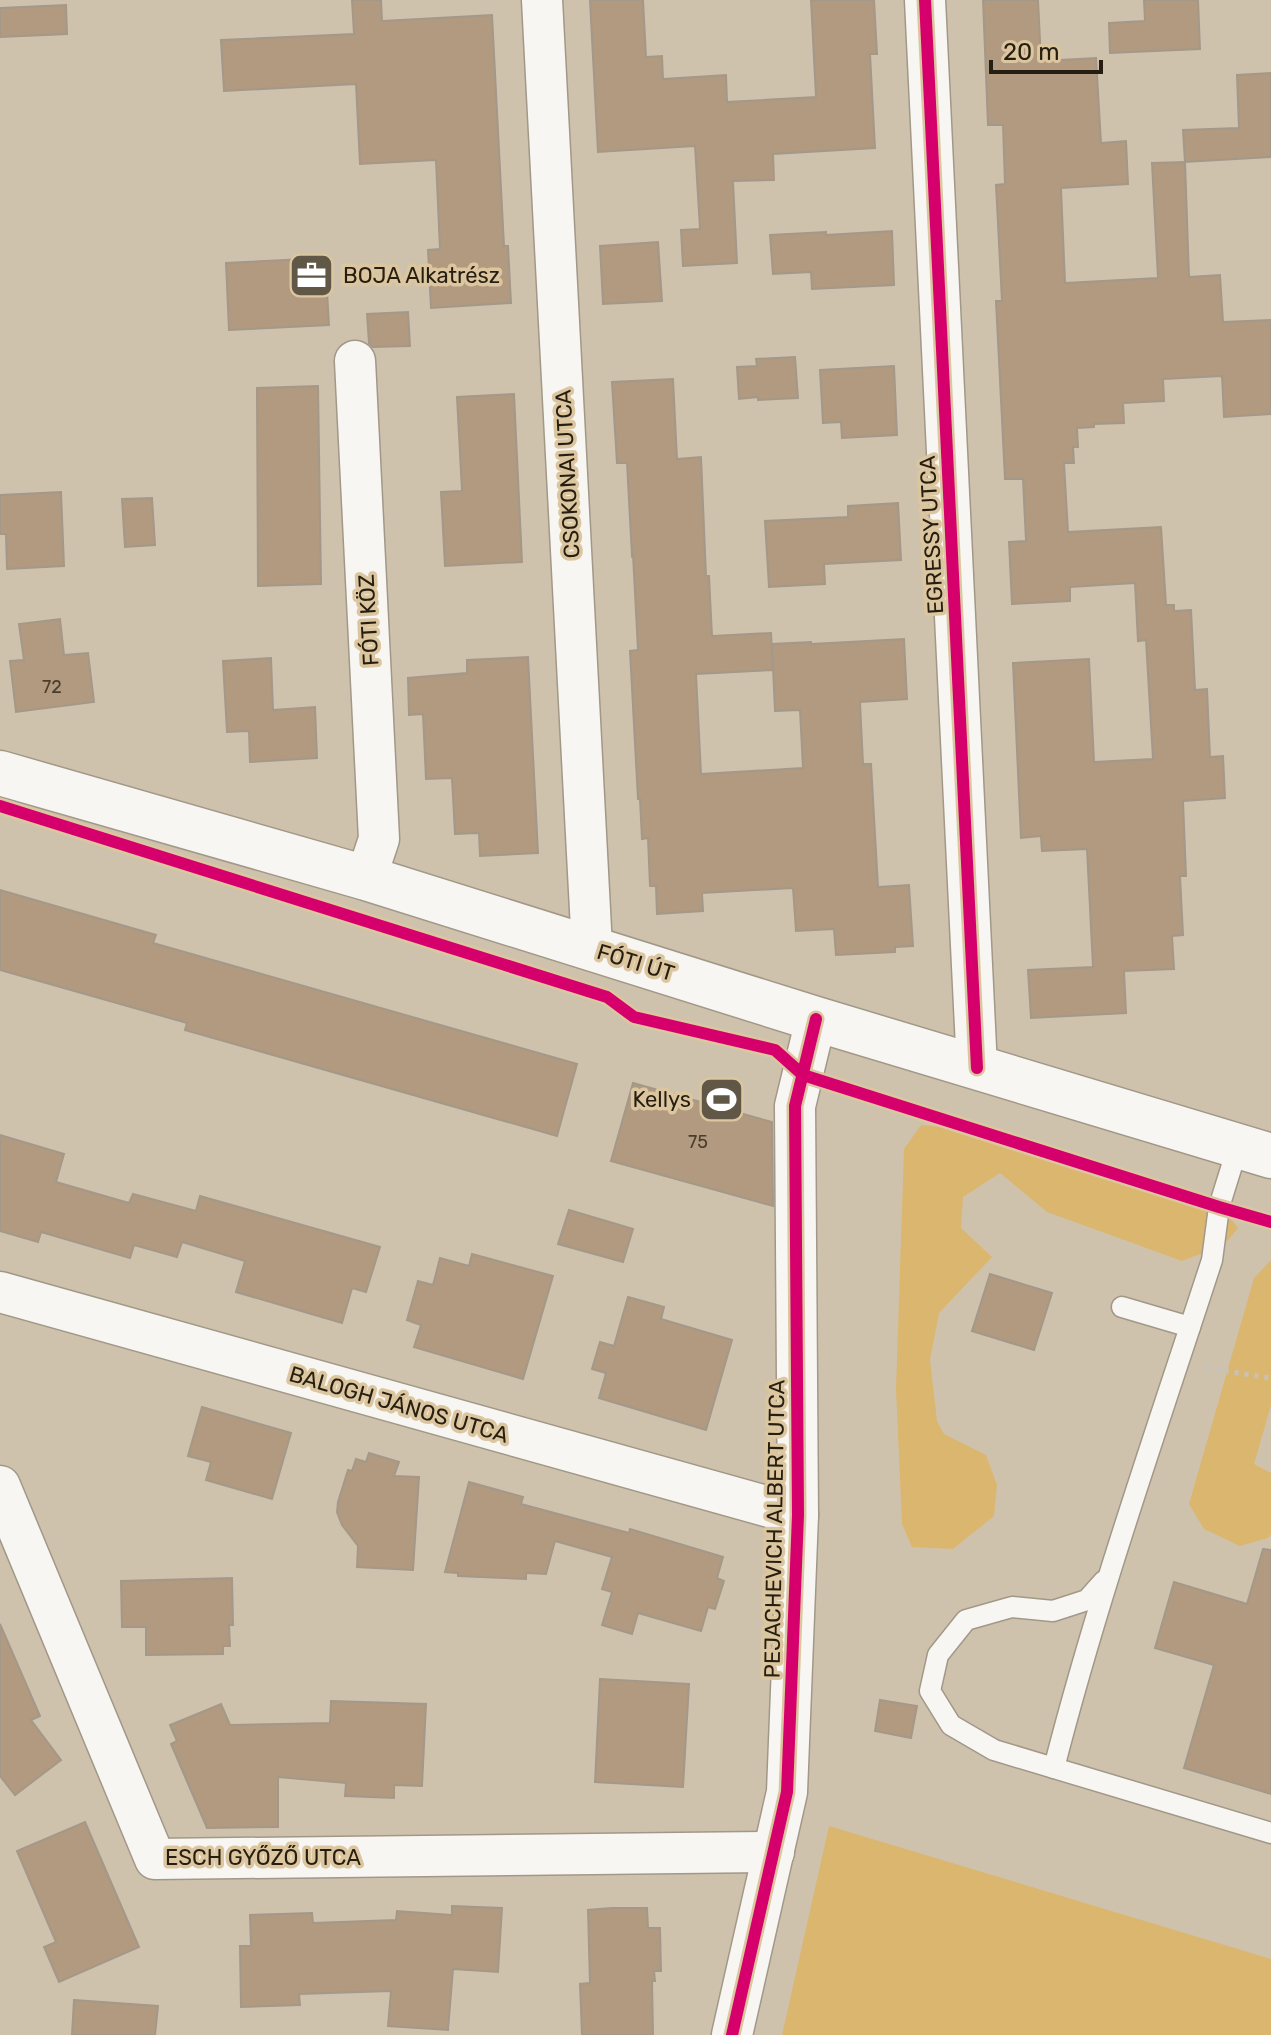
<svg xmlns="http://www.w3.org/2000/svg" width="1271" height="2035" font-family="Rubik,sans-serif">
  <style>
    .green { fill: #dbb66f }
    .building { fill: #b19a7f; stroke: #a49889; stroke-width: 2 }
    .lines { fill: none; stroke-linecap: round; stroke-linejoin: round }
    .lane-casing { stroke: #a19888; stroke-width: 23 }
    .street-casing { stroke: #a19888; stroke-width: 43 }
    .secondary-casing { stroke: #a19888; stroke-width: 47 }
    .path { stroke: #c6c2bb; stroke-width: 5; stroke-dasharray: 4 6; stroke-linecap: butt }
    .lane { stroke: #f8f6f3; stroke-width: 20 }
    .street { stroke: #f8f6f3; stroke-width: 40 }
    .secondary { stroke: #f8f6f3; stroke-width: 44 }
    .cycleway-casing { stroke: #dcc6a0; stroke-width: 17 }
    .cycleway { stroke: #d6006c; stroke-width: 12 }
    .labels { text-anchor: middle; stroke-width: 7; stroke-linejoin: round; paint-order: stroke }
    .number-label { font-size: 18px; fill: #493d2c }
    .poi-label { font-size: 22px; fill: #261e10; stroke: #dcc6a0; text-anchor: start }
    .street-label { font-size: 22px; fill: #261e10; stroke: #dcc6a0 }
  </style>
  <rect width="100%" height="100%" fill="#cfc2ad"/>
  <g class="green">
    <polygon points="921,1125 967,1129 1224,1210 1238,1228 1224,1245 1182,1261 1047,1212 1000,1173 963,1197 961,1228 992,1257 939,1313 930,1360 937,1421 944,1434 986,1455 997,1485 994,1516 953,1549 912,1547 902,1524 896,1389 904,1149"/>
    <polygon points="1271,1260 1271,1405 1254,1464 1271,1473 1271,1534 1268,1538 1240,1546 1204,1529 1189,1504 1254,1278"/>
    <polygon points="829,1826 1271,1959 1271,2035 782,2035"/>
  </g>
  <g class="building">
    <polygon points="352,0 381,0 382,21 492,15 504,246 508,246 511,303 431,308 428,250 440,249 436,160 360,164 356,84 224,91 221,40 354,34"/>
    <polygon points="590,0 643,0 646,57 662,56 663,79 726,75 727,102 816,97 811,0 874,0 877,54 870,54 875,148 773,154 774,180 733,181 737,263 683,266 681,230 700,229 695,146 598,152"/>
    <polygon points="983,0 1038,0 1041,61 1096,58 1101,143 1126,141 1128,184 1061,188 1065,283 1158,278 1152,163 1185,162 1189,277 1220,275 1223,322 1271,320 1271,414 1224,417 1222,376 1163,379 1164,401 1123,403 1124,423 1094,424 1094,427 1077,428 1078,447 1073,447 1074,463 1064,463 1068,532 1161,527 1166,605 1174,605 1174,611 1191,610 1195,690 1207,689 1210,757 1223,756 1225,798 1183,801 1186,876 1180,876 1183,935 1172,936 1174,969 1124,971 1126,1013 1031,1018 1028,970 1093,967 1087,849 1042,851 1041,836 1021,838 1013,663 1089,659 1094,762 1153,759 1146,640 1138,641 1135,583 1070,587 1070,601 1012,604 1009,542 1026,541 1023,479 1005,479 996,301 1002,301 996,185 1005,184 1003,125 988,125"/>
    <polygon points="1144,0 1198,0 1200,49 1110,53 1109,23 1145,21"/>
    <polygon points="66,5 67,34 0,37 0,8"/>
    <polygon points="1271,73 1271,157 1185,162 1183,130 1239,128 1237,75"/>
    <polygon points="892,231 894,285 812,289 811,272 773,274 770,235 826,232 826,235"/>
    <polygon points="658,242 662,301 603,304 600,246"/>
    <polygon points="325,258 329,325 229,330 226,263"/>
    <polygon points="408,312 410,346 373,347 369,343 367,314"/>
    <polygon points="795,357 798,398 758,400 758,397 739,399 737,367 757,366 756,359"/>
    <polygon points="894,366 897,435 842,438 841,422 823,423 820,370"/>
    <polygon points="673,379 677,459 701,457 706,576 709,576 712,636 771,633 773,670 696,674 701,774 803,768 800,710 775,711 772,644 811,642 811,644 904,639 907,699 860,702 863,764 871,764 878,887 909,885 913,946 895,947 895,952 836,955 834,929 796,931 793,888 702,893 703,911 657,914 656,886 650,886 648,838 642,839 640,799 638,799 630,651 638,650 633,555 632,556 627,463 617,463 612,382"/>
    <polygon points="318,386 321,584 258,586 257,388"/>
    <polygon points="514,394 522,562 445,566 441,492 462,491 457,397"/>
    <polygon points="61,492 64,566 7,569 6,534 0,534 0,495"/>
    <polygon points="152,498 155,545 125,547 122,499"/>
    <polygon points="898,503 901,560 824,564 825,584 769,587 765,521 848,517 848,506"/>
    <polygon points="60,619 64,655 88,653 94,702 16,712 10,661 24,660 19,624"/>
    <polygon points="528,657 538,853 480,856 479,833 455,834 452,778 426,779 423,714 409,715 408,678 467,673 467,660"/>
    <polygon points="271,658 273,710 315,707 317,758 250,762 249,731 227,732 223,661"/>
    <polygon points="0,890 156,935 153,943 577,1064 557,1136 185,1030 187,1023 0,970"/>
    <polygon points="633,1083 772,1122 773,1206 611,1161"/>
    <polygon points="0,1135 64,1154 56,1182 129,1203 133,1194 196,1211 200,1196 380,1247 366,1292 352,1288 342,1323 236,1292 245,1261 182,1242 177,1257 134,1245 130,1258 41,1232 38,1242 0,1231"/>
    <polygon points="569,1210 633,1229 623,1262 558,1244"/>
    <polygon points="472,1254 553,1276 523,1379 414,1347 421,1325 407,1320 418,1281 433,1285 440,1258 469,1266"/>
    <polygon points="990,1274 1052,1293 1034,1350 972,1331"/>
    <polygon points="628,1297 664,1307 661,1319 732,1340 706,1430 599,1398 606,1373 592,1369 600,1342 614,1346"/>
    <polygon points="202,1407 291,1433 272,1499 206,1480 211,1462 188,1456"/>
    <polygon points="369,1453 399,1462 394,1476 419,1477 413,1570 357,1567 358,1546 342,1525 337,1512 338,1502 348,1470 352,1471 356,1459 366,1462"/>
    <polygon points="469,1482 523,1497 521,1504 629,1533 630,1529 723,1557 717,1578 724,1581 715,1609 708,1607 701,1631 638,1613 632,1634 602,1625 612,1592 602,1589 612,1557 555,1541 546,1574 526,1573 526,1579 458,1576 458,1573 445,1572"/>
    <polygon points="1263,1549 1271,1550 1271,1794 1184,1768 1214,1665 1155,1648 1174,1582 1247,1604"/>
    <polygon points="232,1578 233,1625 229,1625 230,1646 223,1646 223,1654 146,1655 146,1627 122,1627 121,1581"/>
    <polygon points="0,1624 40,1716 31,1720 61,1760 15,1795 0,1776"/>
    <polygon points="600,1679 689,1684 683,1787 595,1782"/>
    <polygon points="880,1700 917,1706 911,1738 875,1731"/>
    <polygon points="331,1701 426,1704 422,1786 394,1785 394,1798 345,1796 346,1783 278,1777 278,1827 207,1828 171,1744 177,1741 170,1725 221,1704 230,1725 330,1723"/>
    <polygon points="85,1822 139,1947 59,1982 44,1947 56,1942 17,1851"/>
    <polygon points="452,1906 502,1908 498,1972 453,1969 448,2030 388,2026 391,1991 299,1994 300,2005 241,2007 240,1946 251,1946 250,1915 312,1913 313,1923 396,1920 397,1911 452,1915"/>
    <polygon points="612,1908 647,1908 648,1928 660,1928 661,1971 654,1971 655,1981 652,1981 653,2035 582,2035 580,1984 590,1983 588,1910"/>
    <polygon points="74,2000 158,2006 155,2035 72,2035"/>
  </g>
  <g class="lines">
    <defs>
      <g id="lane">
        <path d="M1238 1146 1219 1207 1212 1260C1157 1429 1098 1596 1054 1768L1271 1833"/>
        <polyline points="1122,1307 1190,1327"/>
        <polyline points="1054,1768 994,1750 951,1725 930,1691 938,1655 966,1620 1012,1607 1053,1611 1087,1600 1104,1581"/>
      </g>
      <g id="street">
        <polyline points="542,0 592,948"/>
        <polyline points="925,0 977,1068"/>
        <polyline points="355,361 379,839 366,878"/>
        <polyline points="0,1292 798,1515"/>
        <polyline points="0,1486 155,1859 774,1852"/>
        <polyline points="732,2035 787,1792 798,1515 795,1106 816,1019"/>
      </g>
      <polyline id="secondary" points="0,773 366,878 816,1019 1271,1156"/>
    </defs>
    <use href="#lane" class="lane-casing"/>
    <use href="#street" class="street-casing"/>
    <use href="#secondary" class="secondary-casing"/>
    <polyline class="path" points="1205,1368 1271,1378"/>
    <use href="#lane" class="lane"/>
    <use href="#street" class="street"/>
    <use href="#secondary" class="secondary"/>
    <defs>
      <g id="cycleway">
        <polyline points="925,0 977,1068"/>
        <polyline points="0,806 607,997 634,1017 775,1050 803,1075 1219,1207 1271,1222"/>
        <polyline points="732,2035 787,1792 798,1515 795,1106 816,1019"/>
      </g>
    </defs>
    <use href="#cycleway" class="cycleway-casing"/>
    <use href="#cycleway" class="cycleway"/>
  </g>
  <defs>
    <symbol id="office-square" viewBox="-11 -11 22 22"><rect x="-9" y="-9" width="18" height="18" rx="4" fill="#615747" stroke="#dcc6a0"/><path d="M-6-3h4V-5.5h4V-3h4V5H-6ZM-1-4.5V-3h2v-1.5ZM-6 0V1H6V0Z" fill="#fff"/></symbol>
    <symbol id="stadium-square" viewBox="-11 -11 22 22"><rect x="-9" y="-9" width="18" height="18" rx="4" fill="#615747" stroke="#dcc6a0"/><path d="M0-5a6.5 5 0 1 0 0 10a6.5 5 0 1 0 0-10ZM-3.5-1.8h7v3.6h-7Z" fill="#fff"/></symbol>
  </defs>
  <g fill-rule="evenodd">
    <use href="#office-square" x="286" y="250" width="51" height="51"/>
    <use href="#stadium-square" x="696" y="1074" width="51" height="51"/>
  </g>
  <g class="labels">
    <g class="number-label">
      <text x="52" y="693">72</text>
      <text x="698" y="1148">75</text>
    </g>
    <g class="poi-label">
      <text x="343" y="283">BOJA Alkatrész</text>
      <text x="691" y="1107" text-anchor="end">Kellys</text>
    </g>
    <g class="street-label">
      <text transform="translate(567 474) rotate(-93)" y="8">CSOKONAI UTCA</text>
      <text transform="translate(931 535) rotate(-93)" y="8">EGRESSY UTCA</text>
      <text transform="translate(368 620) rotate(-93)" y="8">FÓTI KÖZ</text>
      <text transform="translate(636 962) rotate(17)" y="8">FÓTI ÚT</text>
      <text transform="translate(399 1404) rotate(16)" y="8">BALOGH JÁNOS UTCA</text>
      <text transform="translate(774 1529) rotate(-89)" y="8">PEJACHEVICH ALBERT UTCA</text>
      <text x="263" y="1865">ESCH GYŐZŐ UTCA</text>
    </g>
  </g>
  <path d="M991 60v12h110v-12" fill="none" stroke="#261e10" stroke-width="4"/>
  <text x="1003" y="60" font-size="24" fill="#261e10" stroke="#dcc6a0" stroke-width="6" paint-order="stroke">20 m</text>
</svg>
